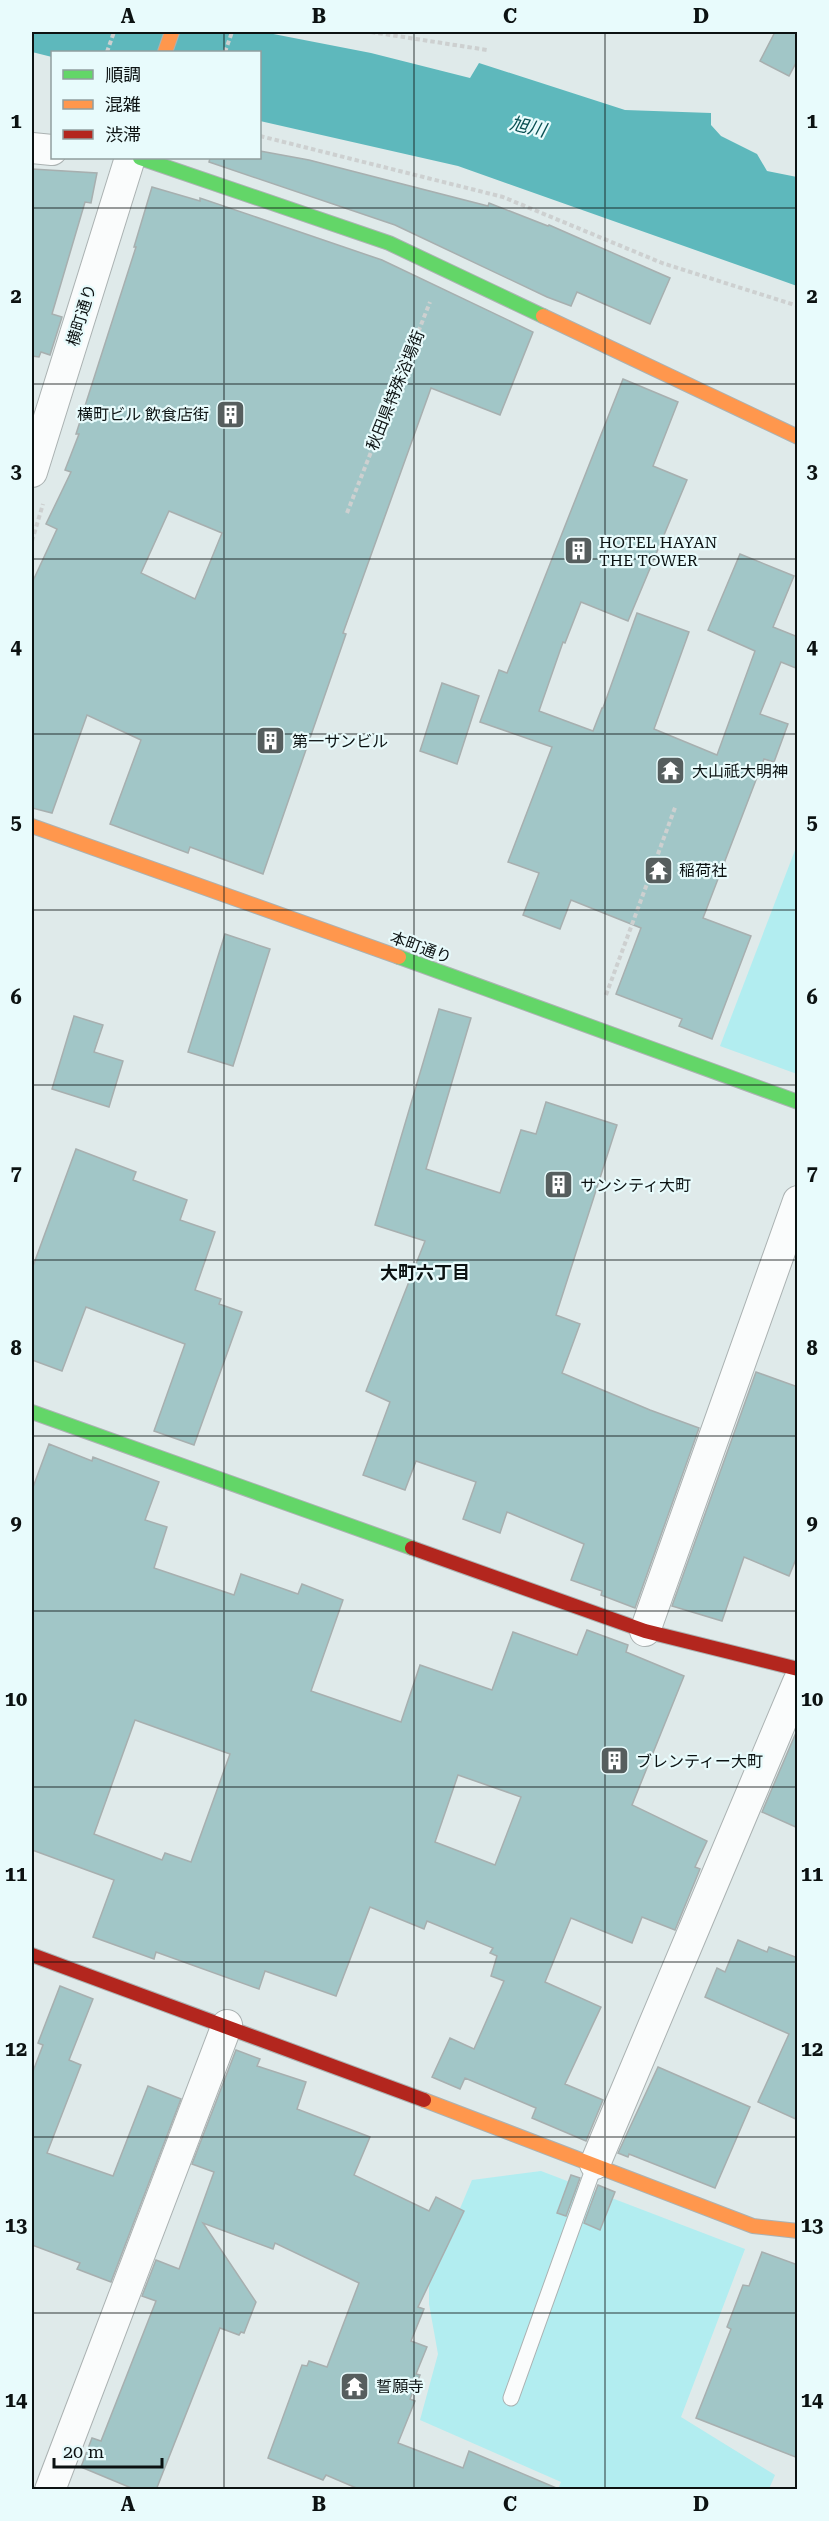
<svg xmlns="http://www.w3.org/2000/svg" width="829" height="2521" font-family="'Roboto Serif','Noto Sans JP',serif">
  <style>
    .green { fill: #b2edf0 }
    .water { fill: #5eb8bc }
    .building { fill: #a1c6c7; stroke: #a7afaf; stroke-width: 1.5; fill-rule: evenodd }
    .lines { fill: none; stroke-linecap: round; stroke-linejoin: round }
    .lane-casing { stroke: #abb2b2; stroke-width: 17 }
    .street-casing { stroke: #abb2b2; stroke-width: 32 }
    .fast-casing { stroke: #abb2b2; stroke-width: 16 }
    .slow-casing { stroke: #abb2b2; stroke-width: 16 }
    .jam-casing { stroke: #abb2b2; stroke-width: 16 }
    .path { stroke: #cdd0d0; stroke-width: 4; stroke-dasharray: 4.5 3; stroke-linecap: butt }
    .lane { stroke: #fafcfc; stroke-width: 15 }
    .street { stroke: #fafcfc; stroke-width: 30 }
    .fast { stroke: #63d668; stroke-width: 14 }
    .slow { stroke: #ff974d; stroke-width: 14 }
    .jam { stroke: #b3261e; stroke-width: 14 }
    .grid { fill: none; stroke: #0c1212; stroke-width: 1.5; stroke-opacity: 0.55 }
    .labels { text-anchor: middle; stroke-width: 4.5; stroke-linejoin: round; paint-order: stroke }
    .street-label { font-size: 16px; fill: #0c1212; stroke: #e8fbfc }
    .poi-label { font-size: 16px; fill: #0c1212; stroke: #e8fbfc; text-anchor: start }
    .water-label { font-size: 18px; font-style: italic; fill: #094f52; stroke: #e8fbfc }
    .neighbourhood-label { font-size: 18px; font-weight: bold; fill: #0c1212; stroke: #e8fbfc }
    .neatline { fill: none; stroke: #0c1212; stroke-width: 2 }
    .grid-label { font-size: 20px; text-anchor: middle; font-weight: bold; fill: #0c1212 }
  </style>
  <rect width="100%" height="100%" fill="#dfeaea"/>
  <g class="green">
    <polygon points="797,845 797,1074 720,1046"/>
    <polygon points="541,2171 745,2249 681,2417 775,2475 769,2489 558,2489 561,2482 420,2420 438,2354 429,2304 429,2282 472,2180"/>
  </g>
  <polygon class="water" points="32,32 263,32 371,53 470,78 479,63 625,110 711,113 711,125 721,136 757,154 767,171 797,177 797,286 458,166 260,121 260,52 52,52 52,57 32,52"/>
  <g class="building">
    <polygon points="775,32 798,32 798,59 789,76 760,61"/>
    <polygon points="260,151 309,160 488,206 489,203 548,226 549,225 670,278 650,324 577,292 571,306 547,297 395,225 209,162 210,158 260,158"/>
    <polygon points="32,169 97,173 91,203 85,202 52,314 62,317 50,355 41,352 39,357 32,356"/>
    <path d="M152 187 200 201V198L382 260 533 332 500 415 431 388 343 633 346 634 263 874 190 847 188 853 110 824 141 740 87 715 52 813 32 808V583L57 529 46 524 71 472 65 470 79 434H76L136 247H134ZM169 511 222 533 195 599 141 573Z"/>
    <polygon points="623,379 678,402 653,466 687,480 628,621 581,602 565,643 563,642 539,711 593,731 602,708 603,708 637,613 689,632 654,729 717,755 755,651 708,630 740,554 794,576 773,627 798,637 798,669 781,662 760,714 788,724 774,762 764,759 703,918 751,936 712,1039 679,1026 682,1019 616,994 641,928 571,900 560,929 523,915 539,873 508,862 552,747 480,722 499,670 507,673"/>
    <polygon points="442,683 479,696 457,764 420,751"/>
    <polygon points="225,934 270,949 233,1066 188,1052"/>
    <polygon points="439,1009 471,1018 426,1169 500,1193 521,1130 536,1134 546,1102 617,1125 556,1315 580,1324 562,1373 650,1410 699,1428 635,1608 601,1595 602,1591 571,1580 584,1544 507,1512 500,1533 463,1519 476,1482 416,1461 405,1490 363,1475 390,1402 366,1391 425,1241 375,1225"/>
    <polygon points="74,1016 103,1025 94,1052 123,1061 109,1107 52,1089"/>
    <polygon points="76,1149 136,1172 133,1180 187,1200 180,1220 215,1232 195,1290 221,1299 219,1304 242,1312 194,1445 154,1431 185,1344 86,1307 62,1371 32,1360 32,1269"/>
    <polygon points="756,1372 798,1387 798,1554 789,1576 744,1557 722,1621 672,1606"/>
    <path d="M49 1444 92 1461 93 1457 159 1482 145 1520 167 1527 154 1568 234 1595 241 1574 298 1594 302 1584 343 1600 311 1691 401 1722 420 1665 492 1690 513 1632 577 1655 587 1630 628 1645 626 1652 684 1676 632 1805 707 1841 695 1867 700 1869 675 1930 642 1917 632 1943 571 1918 545 1982 601 2007 565 2084 603 2100 586 2141 532 2118 536 2108 465 2078 460 2089 432 2077 450 2038 474 2049 504 1981 491 1976 497 1956 490 1953 493 1948 427 1921 424 1929 370 1907 336 1996 265 1971 259 1989 156 1952 154 1959 93 1937 114 1880 32 1850V1490ZM135 1720 230 1754 191 1862 165 1853 162 1860 94 1834ZM458 1775 521 1797 495 1865 435 1842Z"/>
    <polygon points="798,1728 798,1828 762,1812"/>
    <polygon points="738,1940 767,1952 769,1947 798,1958 798,2120 758,2102 789,2034 705,1997 717,1968 725,1972"/>
    <polygon points="60,1986 93,1999 69,2060 81,2065 47,2153 113,2176 148,2086 181,2099 111,2282 77,2269 80,2263 32,2245 32,2074 43,2045 38,2043"/>
    <polygon points="236,2050 260,2059 257,2066 306,2082 297,2109 370,2137 354,2175 429,2211 436,2197 464,2211 418,2307 424,2309 411,2341 427,2347 416,2374 420,2375 410,2399 415,2401 398,2443 463,2468 469,2451 561,2490 361,2490 326,2475 323,2480 268,2458 302,2365 307,2366 309,2361 327,2367 359,2283 275,2243 273,2249 203,2223 256,2302 244,2333 241,2332 239,2335 220,2328 156,2490 136,2490 81,2467 92,2438 101,2441 156,2301 142,2296 156,2260 179,2269 214,2172 192,2164"/>
    <polygon points="658,2067 750,2107 715,2188 629,2154 628,2157 618,2153"/>
    <polygon points="571,2175 580,2178 566,2216 557,2213"/>
    <polygon points="598,2185 615,2192 600,2230 584,2223"/>
    <polygon points="762,2252 798,2265 798,2458 696,2418 731,2329 727,2327 743,2285 749,2286"/>
  </g>
  <g class="lines">
    <defs>
      <polyline id="lane" points="511,2398 595,2164"/>
      <g id="street">
        <polyline points="32,148 52,150"/>
        <polyline points="32,472 130,158"/>
        <polyline points="645,1631 798,1201"/>
        <polyline points="595,2164 798,1682"/>
        <polyline points="50,2490 227,2025"/>
      </g>
      <g id="fast">
        <polyline points="140,158 389,243 543,316"/>
        <polyline points="399,957 798,1102"/>
        <polyline points="32,1412 412,1548"/>
      </g>
      <g id="slow">
        <polyline points="165,52 172,32"/>
        <polyline points="543,316 798,437"/>
        <polyline points="32,826 399,957"/>
        <polyline points="424,2100 753,2226 798,2231"/>
      </g>
      <g id="jam">
        <polyline points="412,1548 645,1631 798,1669"/>
        <polyline points="32,1955 424,2100"/>
      </g>
    </defs>
    <use href="#lane" class="lane-casing"/>
    <use href="#street" class="street-casing"/>
    <use href="#fast" class="fast-casing"/>
    <use href="#slow" class="slow-casing"/>
    <use href="#jam" class="jam-casing"/>
    <g class="path">
      <polyline points="371,32 487,50"/>
      <polyline points="107,52 114,32"/>
      <polyline points="225,52 232,32"/>
      <polyline points="260,136 503,197 662,263 798,306"/>
      <polyline points="347,513 430,302"/>
      <polyline points="32,541 43,504"/>
      <polyline points="606,995 676,805"/>
    </g>
    <use href="#lane" class="lane"/>
    <use href="#street" class="street"/>
    <use href="#fast" class="fast"/>
    <use href="#slow" class="slow"/>
    <use href="#jam" class="jam"/>
  </g>
  <path class="grid" d="M224 32V52M414 32V2490M605 32V2490M224 158V2490M32 208H798M32 384H798M32 559H798M32 734H798M32 910H798M32 1085H798M32 1260H798M32 1436H798M32 1611H798M32 1787H798M32 1962H798M32 2137H798M32 2313H798"/>
  <defs>
    <symbol id="building-square" viewBox="-11 -11 22 22"><rect x="-9" y="-9" width="18" height="18" rx="4" fill="#565e5e" stroke="#e8fbfc"/><path d="M-4-6H4V6H1V3H-1V6H-4ZM-2.5-4.3h1.7v1.8h-1.7ZM.8-4.3h1.7v1.8H.8ZM-2.5-1h1.7V.8h-1.7ZM.8-1h1.7V.8H.8Z" fill="#fff"/></symbol>
    <symbol id="temple-square" viewBox="-11 -11 22 22"><rect x="-9" y="-9" width="18" height="18" rx="4" fill="#565e5e" stroke="#e8fbfc"/><path d="M0-6L5-2H3V0L6.5 2.5H4V6H1.5V3h-3V6H-4V2.5H-6.5L-3 0V-2H-5Z" fill="#fff"/></symbol>
  </defs>
  <g fill-rule="evenodd">
    <use href="#building-square" x="214" y="398" width="33" height="33"/>
    <use href="#building-square" x="562" y="534" width="33" height="33"/>
    <use href="#building-square" x="254" y="724" width="33" height="33"/>
    <use href="#temple-square" x="654" y="754" width="33" height="33"/>
    <use href="#temple-square" x="642" y="854" width="33" height="33"/>
    <use href="#building-square" x="542" y="1168" width="33" height="33"/>
    <use href="#building-square" x="598" y="1744" width="33" height="33"/>
    <use href="#temple-square" x="338" y="2370" width="33" height="33"/>
  </g>
  <g class="labels">
    <g class="street-label">
      <text transform="translate(81 315) rotate(-73)" y="6">横町通り</text>
      <text transform="translate(395 390) rotate(-68)" y="6">秋田県特殊浴場街</text>
      <text transform="translate(421 947) rotate(20)" y="6">本町通り</text>
    </g>
    <g class="poi-label">
      <text x="209" y="420" text-anchor="end">横町ビル 飲食店街</text>
      <text x="599" y="548">HOTEL HAYAN<tspan x="599" dy="18">THE TOWER</tspan></text>
      <text x="292" y="747">第一サンビル</text>
      <text x="692" y="777">大山祇大明神</text>
      <text x="679" y="876">稲荷社</text>
      <text x="580" y="1191">サンシティ大町</text>
      <text x="636" y="1767">ブレンティー大町</text>
      <text x="376" y="2392">誓願寺</text>
    </g>
    <g class="water-label">
      <text transform="translate(528 127) rotate(13)" y="6">旭川</text>
    </g>
    <g class="neighbourhood-label">
      <text x="425" y="1279">大町六丁目</text>
    </g>
  </g>
  <rect width="829" height="2521" fill="none" stroke="#e8fbfc" stroke-width="66"/>
  <rect x="51" y="51" width="210" height="108" fill="#e8fbfc" stroke="#909e9e" stroke-width="1.5"/>
  <rect x="63" y="70" width="30" height="9" fill="#63d668" stroke="#909e9e" stroke-width="1.5"/>
  <text x="105" y="81" font-size="18" fill="#0c1212">順調</text>
  <rect x="63" y="100" width="30" height="9" fill="#ff974d" stroke="#909e9e" stroke-width="1.5"/>
  <text x="105" y="111" font-size="18" fill="#0c1212">混雑</text>
  <rect x="63" y="130" width="30" height="9" fill="#b3261e" stroke="#909e9e" stroke-width="1.5"/>
  <text x="105" y="141" font-size="18" fill="#0c1212">渋滞</text>
  <path d="M54 2458v9h108v-9" fill="none" stroke="#0c1212" stroke-width="3"/>
  <text x="63" y="2458" font-size="18" fill="#0c1212" stroke="#e8fbfc" stroke-width="4.5" paint-order="stroke">20 m</text>
  <rect x="33" y="33" width="763" height="2455" class="neatline"/>
  <g class="grid-label">
    <text x="128" y="23">A</text>
    <text x="319" y="23">B</text>
    <text x="510" y="23">C</text>
    <text x="701" y="23">D</text>
    <text x="16" y="128">1</text>
    <text x="812" y="128">1</text>
    <text x="16" y="303">2</text>
    <text x="812" y="303">2</text>
    <text x="16" y="478">3</text>
    <text x="812" y="478">3</text>
    <text x="16" y="654">4</text>
    <text x="812" y="654">4</text>
    <text x="16" y="829">5</text>
    <text x="812" y="829">5</text>
    <text x="16" y="1004">6</text>
    <text x="812" y="1004">6</text>
    <text x="16" y="1180">7</text>
    <text x="812" y="1180">7</text>
    <text x="16" y="1355">8</text>
    <text x="812" y="1355">8</text>
    <text x="16" y="1530">9</text>
    <text x="812" y="1530">9</text>
    <text x="16" y="1706">10</text>
    <text x="812" y="1706">10</text>
    <text x="16" y="1881">11</text>
    <text x="812" y="1881">11</text>
    <text x="16" y="2056">12</text>
    <text x="812" y="2056">12</text>
    <text x="16" y="2232">13</text>
    <text x="812" y="2232">13</text>
    <text x="16" y="2407">14</text>
    <text x="812" y="2407">14</text>
    <text x="128" y="2511">A</text>
    <text x="319" y="2511">B</text>
    <text x="510" y="2511">C</text>
    <text x="701" y="2511">D</text>
  </g>
</svg>
